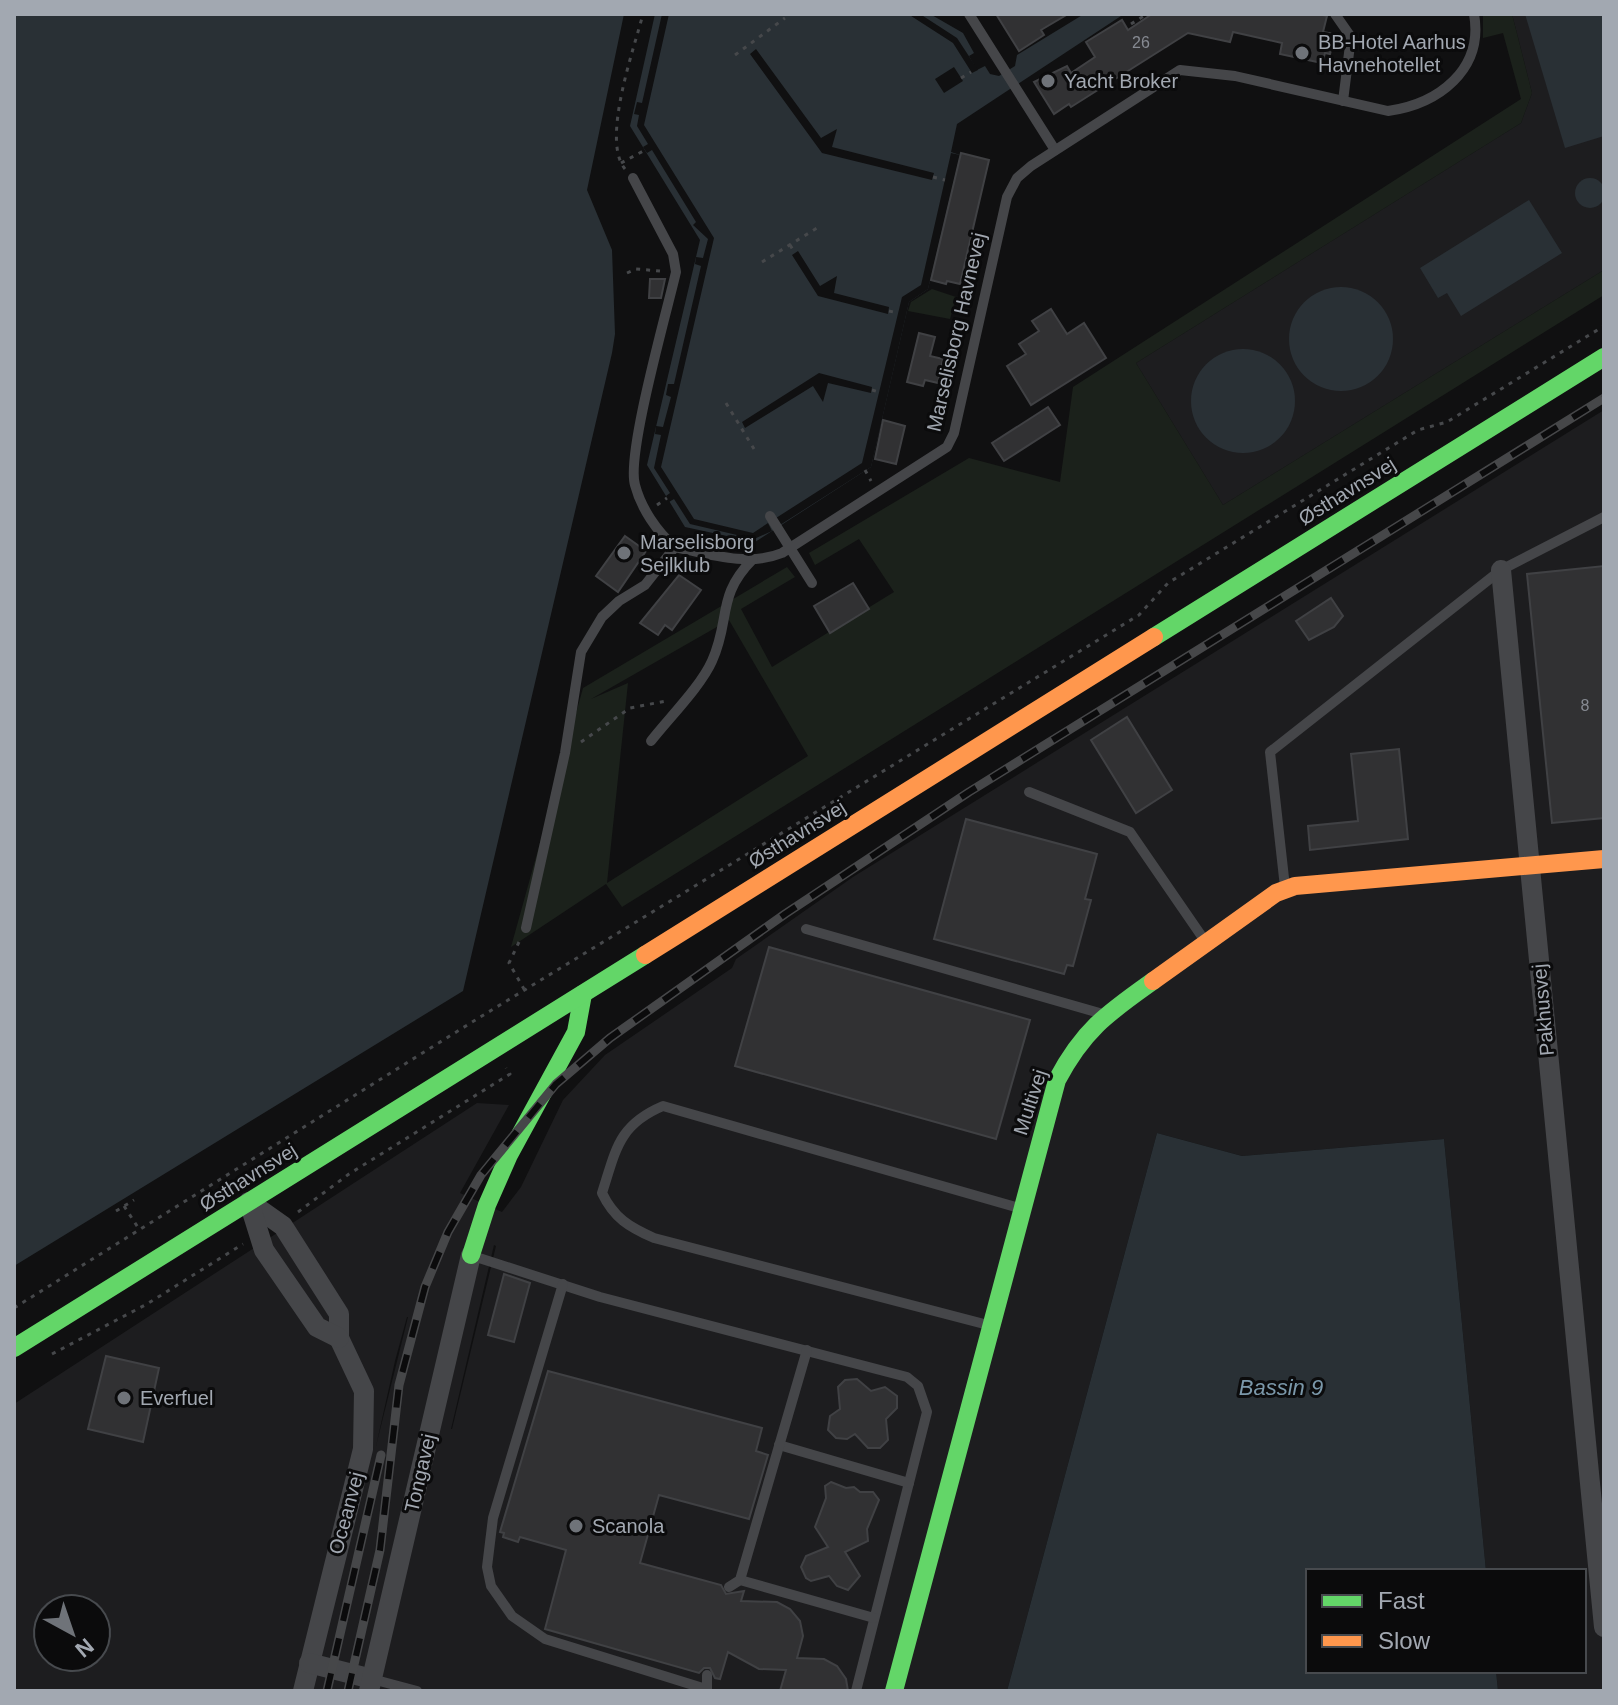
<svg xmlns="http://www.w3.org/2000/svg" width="1618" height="1705" font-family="Helvetica,sans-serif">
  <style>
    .built { fill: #1d1d1f; fill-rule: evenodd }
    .green { fill: #1b211b; fill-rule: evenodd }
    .water { fill: #293035 }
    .pier { fill: #101011 }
    .building { fill: #313133; stroke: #404144; stroke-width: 2 }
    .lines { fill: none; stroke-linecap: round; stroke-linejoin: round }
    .path { stroke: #46484b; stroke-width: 3; stroke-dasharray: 4 6; stroke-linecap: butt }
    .lane { stroke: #454649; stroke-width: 10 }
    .street { stroke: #454649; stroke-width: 20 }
    .fast { stroke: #63d668; stroke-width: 18 }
    .slow { stroke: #ff974d; stroke-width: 18 }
    .rail-casing { stroke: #464749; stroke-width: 9 }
    .rail { stroke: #0b0b0c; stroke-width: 6; stroke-dasharray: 18; stroke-linecap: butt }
    .poi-dot { fill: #6f7379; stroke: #0b0b0c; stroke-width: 3 }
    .labels { text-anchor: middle; stroke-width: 6; stroke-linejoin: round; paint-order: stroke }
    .number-label { font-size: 16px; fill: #868a92 }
    .poi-label { font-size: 20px; fill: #a2a8b1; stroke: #0b0b0c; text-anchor: start }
    .street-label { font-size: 20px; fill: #a2a8b1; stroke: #0b0b0c }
    .water-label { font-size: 22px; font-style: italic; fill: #7b98aa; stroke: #0b0b0c }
  </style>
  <rect width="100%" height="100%" fill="#101011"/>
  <g class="built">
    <polygon points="1512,14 1604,14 1604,270 1223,505 1136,363 1521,123 1532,93"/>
    <path d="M1604 410V1691H1498L1496 1671H1584V1571H1486L1444 1139 1242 1156 1157 1133 1007 1691H14V1404L477 1103 509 1105 460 1193 502 1212 521 1187 563 1100 605 1055 732 968 736 959 853 877ZM494 1245 496 1246 452 1429H451ZM407 1317H408L376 1446 395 1361ZM48 1609H96V1657H48Z"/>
  </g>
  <g class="green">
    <path d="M1483 14H1512L1532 93 1521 123 1136 363 1223 505 1604 270V295L622 907 606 884 511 947 583 688 787 567 795 577 741 609 772 667 894 592 859 539 815 565 809 553 969 458 1060 482 1073 387 1521 99 1503 33 1483 38ZM729 620 808 756 607 883 628 683 591 699Z"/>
    <polygon points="932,289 956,297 950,319 908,311 911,302"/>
  </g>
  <g class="water">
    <polygon points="14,14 624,14 587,190 612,250 615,334 612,353 463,991 14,1266"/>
    <polygon points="655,14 930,14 963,33 974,53 969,56 977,70 985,66 990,74 999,76 1015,66 1017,55 1084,14 1135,14 1124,14 957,124 951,152 960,155 928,289 909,302 871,467 755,542 685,527 647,465 700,240 630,126"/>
    <polygon points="1525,14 1604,14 1604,136 1565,148"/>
    <circle cx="1590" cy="193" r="15"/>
    <polygon points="1529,200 1562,253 1461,316 1447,293 1438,298 1420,268"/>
    <circle cx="1341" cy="339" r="52"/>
    <circle cx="1243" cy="401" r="52"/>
    <polygon points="1157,1133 1242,1156 1444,1139 1486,1571 1308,1571 1308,1671 1496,1671 1498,1691 1007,1691"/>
  </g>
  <g class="pier">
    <polygon points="662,14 669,14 644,125 714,238 661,467 694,519 753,533 768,523 772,531 754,539 690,524 674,499 669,502 666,496 670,493 654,468 661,435 655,434 656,426 663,427 671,397 666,395 668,384 674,384 701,266 695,264 696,257 703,258 708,239 693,225 696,222 652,150 647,153 643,147 648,144 637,126 639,115 634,114 637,102 642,103"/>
    <polygon points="908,14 920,14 957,38 978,70 972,73 953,43"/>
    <polygon points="756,49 821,138 837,129 832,147 934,173 932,180 822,153 750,54"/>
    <polygon points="954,67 963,81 944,93 935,79"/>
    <polygon points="951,153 960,155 928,289 909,302 871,467 780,525 776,518 862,463 902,297 921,285"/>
    <polygon points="798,251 820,286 837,276 834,293 889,307 888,314 818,296 792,255"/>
    <polygon points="819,373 872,387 871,393 828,383 823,402 813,386 745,428 742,422"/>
  </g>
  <g class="building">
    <polygon points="996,14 1068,14 1041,30 1044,35 1019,51"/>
    <polygon points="1152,14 1319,14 1327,16 1323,32 1335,34 1330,54 1325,53 1322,63 1280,54 1282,43 1233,32 1230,42 1188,33 1071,107 1069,104 1054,114 1034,82 1067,66 1071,73 1095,57 1086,42 1122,20 1128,30"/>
    <polygon points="961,153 989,160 960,284 947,281 946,284 931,280"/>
    <polygon points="650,279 665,279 661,298 649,298"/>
    <polygon points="1051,309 1067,334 1084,323 1106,358 1031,405 1007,366 1026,354 1019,344 1039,331 1032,321"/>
    <polygon points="919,333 935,337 930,356 943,359 938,383 925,380 923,386 907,382"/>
    <polygon points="1048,407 1060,425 1004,461 992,443"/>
    <polygon points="883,420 905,426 896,464 875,459"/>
    <polygon points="625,536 646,551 618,592 596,576"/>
    <polygon points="1604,566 1604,818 1552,823 1527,574"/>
    <polygon points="679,575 701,590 672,630 665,625 658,635 640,623"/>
    <polygon points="853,583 869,609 830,633 814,606"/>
    <polygon points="1331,598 1343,616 1334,627 1309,640 1296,621"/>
    <polygon points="1127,717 1172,790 1136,813 1091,740"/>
    <polygon points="1399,749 1408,839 1310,850 1308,826 1358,821 1351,754"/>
    <polygon points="966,819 1097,854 1085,899 1091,900 1073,966 1067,965 1064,974 934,939"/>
    <polygon points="769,947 1030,1020 996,1139 735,1066"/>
    <polygon points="504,1274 530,1283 514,1342 488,1335"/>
    <polygon points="106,1356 159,1368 143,1442 88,1429"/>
    <polygon points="548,1371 762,1428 756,1451 768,1455 749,1519 659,1495 640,1563 721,1585 726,1594 744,1591 741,1601 777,1602 790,1609 800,1621 803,1636 797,1658 824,1659 837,1666 846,1679 848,1691 780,1691 786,1670 759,1669 728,1652 720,1679 715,1678 710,1668 704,1668 699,1673 545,1629 566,1550 520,1537 518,1542 503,1537 504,1533 500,1532"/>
    <polygon points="857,1379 871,1391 885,1387 897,1396 897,1408 886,1419 888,1440 880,1448 868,1448 855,1434 847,1439 836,1438 828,1430 830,1416 840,1409 838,1387 845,1380"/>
    <polygon points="831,1482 846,1488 854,1487 860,1492 873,1492 879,1500 867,1529 868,1541 845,1552 860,1576 848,1590 837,1586 829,1576 811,1581 806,1578 801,1567 806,1556 828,1547 815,1527 826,1498 825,1486"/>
  </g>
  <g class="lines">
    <g class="path">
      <polyline points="1131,24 1147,14"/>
      <polyline points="735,55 785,18"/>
      <polyline points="961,78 971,72"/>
      <polyline points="621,163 645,150"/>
      <path d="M625 169C601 140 634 49 643 14"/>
      <polyline points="933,177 945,180"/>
      <polyline points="790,245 795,253"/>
      <polyline points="762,262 817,228"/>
      <polyline points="627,273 636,269 660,271"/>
      <polyline points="889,311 898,313"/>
      <polyline points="872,390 879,392"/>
      <polyline points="726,403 754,449"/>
      <polyline points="865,470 871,481"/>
      <polyline points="657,505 667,498"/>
      <polyline points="581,742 630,708 666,701"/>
      <polyline points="519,942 509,963 524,989"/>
      <polyline points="124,1206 139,1229"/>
      <polyline points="116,1211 134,1200"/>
      <polyline points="298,1212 349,1174 510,1074 506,1068"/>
      <polyline points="14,1308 477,1019 1139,615 1168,583 1418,430 1447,422 1604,326"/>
      <polyline points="52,1354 147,1304 243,1244"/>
    </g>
    <g class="lane">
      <polyline points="969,14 1055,150"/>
      <polyline points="1335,14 1351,37 1343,101"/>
      <path d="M633 178 673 254 676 272C667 311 626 455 635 485 641 508 657 532 675 547 709 554 748 567 782 553L947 447 954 433 1007 197 1017 178 1031 166 1180 70 1235 76 1388 111C1438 104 1484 70 1474 14"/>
      <polyline points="770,516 812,583"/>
      <path d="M651 741C669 718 701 686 712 661 731 619 716 596 753 559"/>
      <polyline points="1029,792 1130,832 1205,941"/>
      <polyline points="1285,887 1270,752 1501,570 1604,517"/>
      <polyline points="526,928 565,753 581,652 602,617 619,601 645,585 675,547"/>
      <polyline points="806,929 1103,1014"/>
      <polyline points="473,1256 600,1297 907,1377 918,1386 927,1412 856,1691"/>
      <polyline points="563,1284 493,1518 487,1567 491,1586 512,1616 545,1639 706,1689"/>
      <path d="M988 1325 654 1238C629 1227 614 1218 602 1193 616 1150 618 1125 663 1106L1019 1208"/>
      <polyline points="779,1445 909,1483"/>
      <polyline points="740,1580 874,1618"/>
      <polyline points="729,1587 740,1580 807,1350"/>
      <polyline points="372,1679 417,1691"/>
      <polyline points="707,1691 707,1675"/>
    </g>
    <g class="street">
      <polyline points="1501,570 1604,1627"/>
      <polyline points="249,1202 283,1226 339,1314 339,1338 364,1391 363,1449 303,1691"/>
      <polyline points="249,1202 264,1250 317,1327 339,1338"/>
      <polyline points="309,1663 372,1679"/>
      <polyline points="369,1691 471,1255"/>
    </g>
    <g class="fast">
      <polyline points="1154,637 1604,357"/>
      <polyline points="471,1255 487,1205 509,1155 576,1032 583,994"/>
      <polyline points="14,1348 645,955"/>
      <path d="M894 1691 1057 1080C1084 1029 1108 1013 1153 981"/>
    </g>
    <g class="slow">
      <polyline points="645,955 1154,637"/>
      <polyline points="1153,981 1276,893 1295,886 1604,859"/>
    </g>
    <defs>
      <g id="rail">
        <polyline points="327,1691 381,1455"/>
        <polyline points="348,1691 380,1550 399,1385 425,1287 448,1232 481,1175 556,1084 610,1038 785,914 969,792 1604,398"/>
      </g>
    </defs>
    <use href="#rail" class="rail-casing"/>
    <use href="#rail" class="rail"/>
  </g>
  <g class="poi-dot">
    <circle cx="1302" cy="53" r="8"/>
    <circle cx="1048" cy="81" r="8"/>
    <circle cx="624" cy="553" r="8"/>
    <circle cx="124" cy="1398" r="8"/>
    <circle cx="576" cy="1526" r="8"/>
  </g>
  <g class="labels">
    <g class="number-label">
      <text x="1141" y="48">26</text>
      <text x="1585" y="711">8</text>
    </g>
    <g class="poi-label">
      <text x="1318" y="49">BB-Hotel Aarhus<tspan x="1318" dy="23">Havnehotellet</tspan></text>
      <text x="1064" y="88">Yacht Broker</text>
      <text x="640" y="549">Marselisborg<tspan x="640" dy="23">Sejlklub</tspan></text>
      <text x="140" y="1405">Everfuel</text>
      <text x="592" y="1533">Scanola</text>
    </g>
    <g class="street-label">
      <text transform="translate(956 332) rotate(-77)" y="7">Marselisborg Havnevej</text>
      <text transform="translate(1347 491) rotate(-32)" y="7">Østhavnsvej</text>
      <text transform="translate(797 834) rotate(-32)" y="7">Østhavnsvej</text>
      <text transform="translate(1543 1010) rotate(-95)" y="7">Pakhusvej</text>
      <text transform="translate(1030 1102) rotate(-72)" y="7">Multivej</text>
      <text transform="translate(248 1177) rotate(-32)" y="7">Østhavnsvej</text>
      <text transform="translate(420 1473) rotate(-77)" y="7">Tongavej</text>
      <text transform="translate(346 1513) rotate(-75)" y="7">Oceanvej</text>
    </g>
    <g class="water-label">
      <text x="1281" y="1395">Bassin 9</text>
    </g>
  </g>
  <rect width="1618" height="1705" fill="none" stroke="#a2a8b1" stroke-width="32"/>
  <rect x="1306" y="1569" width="280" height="104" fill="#0b0b0c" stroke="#474a4e" stroke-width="2"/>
  <rect x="1322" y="1595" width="40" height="12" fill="#63d668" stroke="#474a4e" stroke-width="2"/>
  <text x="1378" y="1609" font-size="24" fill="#a2a8b1">Fast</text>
  <rect x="1322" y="1635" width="40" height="12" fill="#ff974d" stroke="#474a4e" stroke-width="2"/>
  <text x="1378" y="1649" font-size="24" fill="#a2a8b1">Slow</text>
  <g transform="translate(72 1633) rotate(140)"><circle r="38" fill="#0b0b0c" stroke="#474a4e" stroke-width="2"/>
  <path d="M0-6L14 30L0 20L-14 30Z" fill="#6f7379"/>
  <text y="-12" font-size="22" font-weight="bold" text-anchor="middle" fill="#a2a8b1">N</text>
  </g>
</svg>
